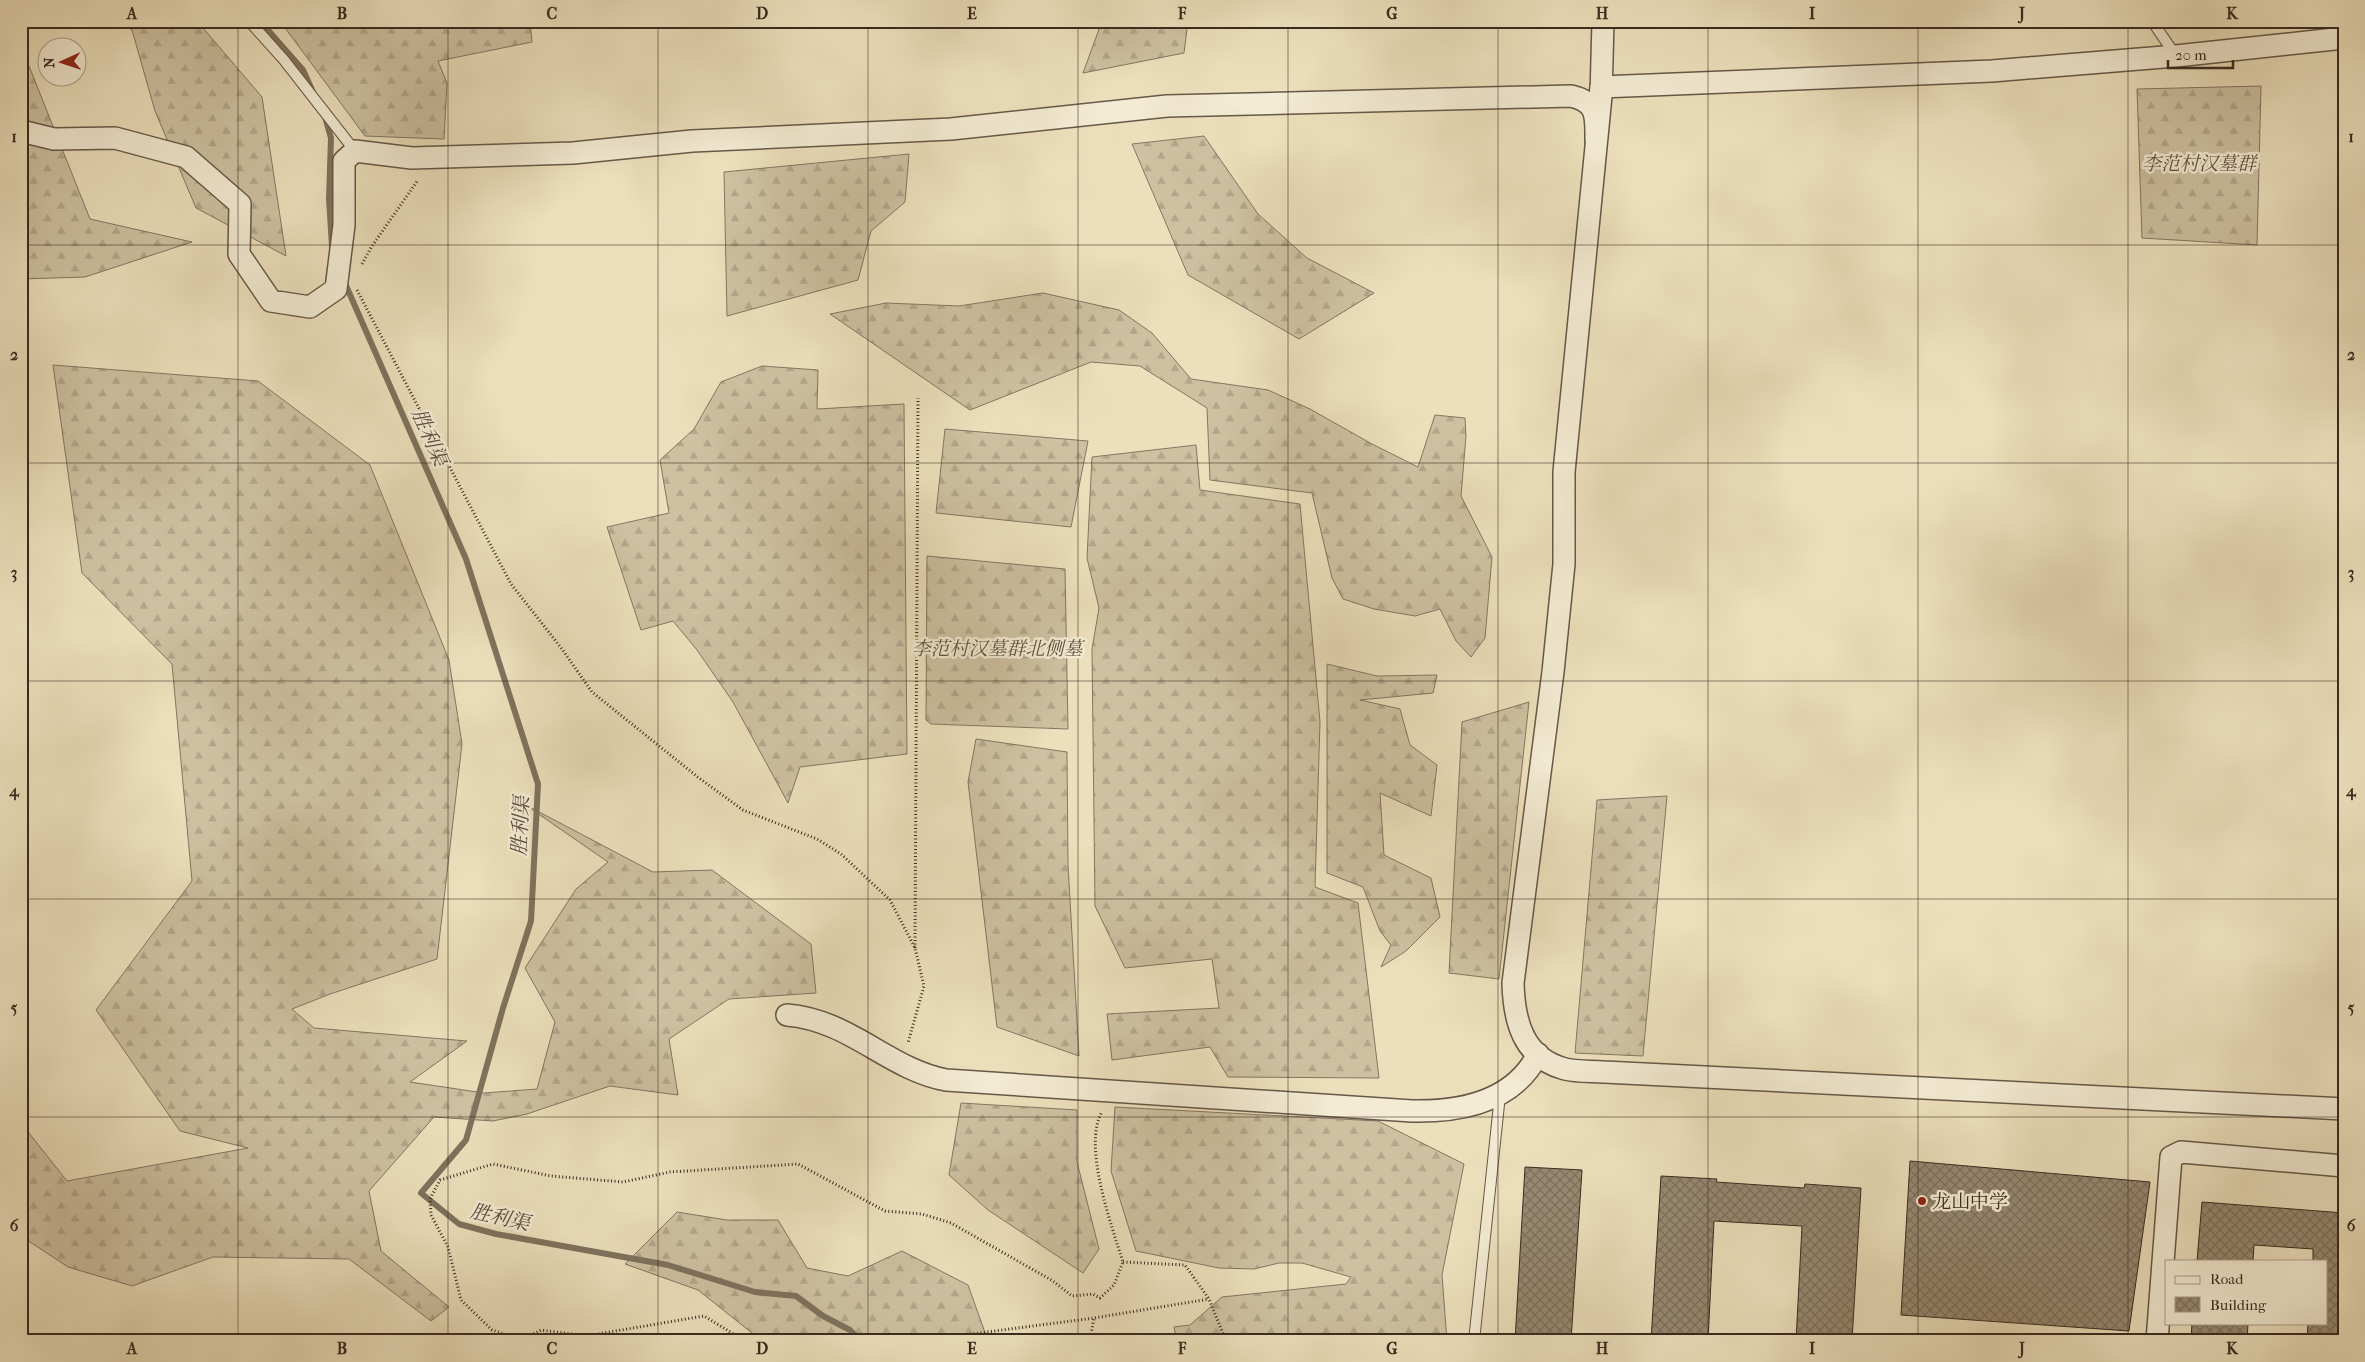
<svg xmlns="http://www.w3.org/2000/svg" width="2365" height="1362" font-family="'IM FELL French Canon','Noto Serif SC',serif">
  <style>
    .forest { fill: url(#forest-firs); stroke: #847662 }
    .lines { fill: none; stroke-linecap: round; stroke-linejoin: round }
    .stream { stroke: #80725e; stroke-width: 6 }
    .building { fill: url(#building-cross-hatch); stroke: #3a2a21 }
    .service-casing { stroke: #665848; stroke-width: 12 }
    .minor-casing { stroke: #665848; stroke-width: 24 }
    .path { stroke: #3a2a21; stroke-width: 3; stroke-dasharray: 1 2.5; stroke-linecap: butt }
    .service { stroke: #f3ebd3; stroke-width: 10 }
    .minor { stroke: #f3ebd3; stroke-width: 21 }
    .grid { fill: none; stroke: #3a2a21; stroke-width: 1; stroke-opacity: 0.55 }
    .poi-dot { fill: #8f2418; stroke: #f3ebd3; stroke-width: 2 }
    .labels { text-anchor: middle; stroke-width: 5; stroke-linejoin: round; paint-order: stroke }
    .park-label { font-size: 19px; font-style: italic; fill: #5f5041; stroke: #f3ebd3 }
    .poi-label { font-size: 19px; fill: #3a2a21; stroke: #f3ebd3; text-anchor: start }
    .water-label { font-size: 20px; font-style: italic; fill: #5d4e40; stroke: #f3ebd3 }
    .neatline { fill: none; stroke: #3a2a21; stroke-width: 2 }
    .grid-label { font-size: 16px; text-anchor: middle; font-weight: bold; fill: #3a2a21 }
  </style>
  <defs>
    <pattern id="forest-firs" width="22" height="20" patternUnits="userSpaceOnUse" patternTransform="scale(1.25)"><rect width="22" height="20" fill="#cec1a2"/><path d="M5 1l3.5 6h-7zM16 11l3.5 6h-7z" fill="#b2a68b"/></pattern>
    <pattern id="building-cross-hatch" width="8" height="8" patternUnits="userSpaceOnUse" patternTransform="scale(1.25)"><rect width="8" height="8" fill="#978972"/><path d="M0 0l8 8M0 8l8-8" fill="none" stroke="#7c705d"/></pattern>
  </defs>
  <rect width="100%" height="100%" fill="#ece0bc"/>
  <filter id="stains"><feTurbulence type="fractalNoise" baseFrequency=".004" numOctaves="4"/><feColorMatrix values="0 0 0 0 .2 0 0 0 0 .09 0 0 0 0 .02 0 0 0 .5 -.17"/></filter>
  <radialGradient id="worn" r=".72"><stop offset=".6" stop-color="#630" stop-opacity="0"/><stop offset="1" stop-color="#630" stop-opacity=".3"/></radialGradient>
  <g class="forest">
    <polygon points="117,21 197,21 262,97 286,256 196,208 155,111 132,30"/>
    <polygon points="280,21 530,21 532,42 438,61 447,83 444,139 365,136"/>
    <polygon points="1102,21 1188,21 1184,53 1083,73"/>
    <polygon points="21,46 90,219 192,242 85,277 21,279"/>
    <polygon points="2261,86 2257,245 2142,238 2137,89"/>
    <polygon points="1204,136 1258,214 1307,258 1374,293 1299,339 1188,275 1132,144"/>
    <polygon points="909,154 905,202 871,231 858,280 727,316 724,172"/>
    <polygon points="1043,293 1119,310 1152,333 1191,379 1268,390 1310,409 1372,444 1418,467 1435,415 1465,418 1466,436 1461,496 1492,557 1485,638 1471,657 1456,641 1440,609 1415,616 1374,609 1343,599 1332,578 1312,493 1210,480 1207,408 1140,366 1091,362 970,410 830,314 886,303 959,306"/>
    <polygon points="53,365 258,381 370,465 449,660 462,744 437,959 330,994 292,1009 314,1028 467,1041 410,1082 484,1093 537,1089 555,1022 525,968 576,889 608,862 524,804 653,872 712,870 811,944 816,993 729,999 669,1039 678,1095 610,1086 527,1114 493,1121 434,1117 369,1191 381,1251 449,1307 431,1321 349,1259 213,1257 132,1286 68,1267 21,1236 21,1123 67,1181 248,1148 180,1131 96,1010 192,881 172,664 82,573"/>
    <polygon points="762,366 818,370 817,409 904,404 907,754 800,767 788,803 733,702 697,650 673,621 641,630 607,527 669,513 660,460 694,429 721,382"/>
    <polygon points="945,429 1088,441 1071,527 936,513"/>
    <polygon points="1196,445 1200,490 1300,504 1320,722 1315,887 1358,903 1379,1078 1228,1077 1210,1047 1112,1060 1107,1014 1219,1008 1212,959 1125,968 1095,906 1092,649 1099,608 1087,558 1092,457"/>
    <polygon points="927,556 1065,569 1068,729 931,724 926,720"/>
    <polygon points="1327,664 1377,676 1437,675 1433,693 1360,700 1400,709 1410,745 1437,765 1431,816 1380,793 1384,855 1431,878 1440,917 1406,951 1381,967 1391,945 1380,931 1363,887 1327,873"/>
    <polygon points="1529,702 1499,979 1449,973 1462,722"/>
    <polygon points="976,739 1067,752 1068,865 1079,1056 997,1027 968,782"/>
    <polygon points="1667,796 1643,1056 1575,1053 1597,800"/>
    <polygon points="961,1103 1077,1110 1077,1162 1099,1249 1083,1273 988,1210 949,1175"/>
    <polygon points="1115,1107 1378,1121 1464,1164 1442,1275 1447,1341 1177,1341 1174,1327 1190,1325 1222,1297 1346,1284 1351,1277 1302,1263 1279,1263 1254,1269 1219,1268 1136,1251 1111,1171"/>
    <polygon points="677,1212 727,1220 778,1220 807,1268 848,1276 902,1251 968,1285 988,1341 769,1341 757,1337 698,1290 625,1264"/>
  </g>
  <g class="lines">
    <g class="stream">
      <polyline points="260,21 303,70 313,92"/>
      <polyline points="325,117 331,138 329,199 332,246"/>
      <polyline points="344,281 466,559 538,784 531,921 503,1008 466,1140 421,1193 459,1224 496,1234 668,1265 755,1292 796,1296 823,1316 850,1330 861,1341"/>
    </g>
  </g>
  <g class="building">
    <polygon points="1910,1161 2150,1182 2129,1331 1901,1315"/>
    <polygon points="1525,1167 1582,1170 1571,1341 1515,1341"/>
    <polygon points="1661,1176 1717,1179 1716,1182 1804,1188 1805,1184 1861,1188 1852,1341 1796,1341 1802,1226 1714,1221 1708,1341 1651,1341"/>
    <polygon points="2202,1202 2344,1213 2344,1341 2307,1341 2308,1323 2326,1323 2326,1261 2313,1261 2313,1249 2254,1245 2253,1261 2197,1261"/>
    <polygon points="2192,1323 2248,1323 2247,1341 2191,1341"/>
  </g>
  <g class="lines">
    <defs>
      <g id="service">
        <polyline points="249,21 284,60 355,151"/>
        <polyline points="2152,21 2176,56"/>
        <polyline points="1474,1341 1500,1095"/>
      </g>
      <g id="minor">
        <path d="M1603 21 1601 96 1564 472V564L1553 672 1513 983C1514 1021 1523 1058 1565 1069 1577 1072 1592 1071 1604 1072L2344 1109"/>
        <path d="M21 131 54 139 115 138 186 157 240 204 239 254 271 301 310 307 336 289 344 225V161L355 151 412 158 573 153 692 141 951 129 1167 106 1571 96C1598 102 1596 117 1596 140L1601 87 1992 71 2176 56 2344 38"/>
        <path d="M787 1015C850 1020 888 1069 946 1080L1412 1111C1461 1112 1514 1102 1538 1054"/>
        <polyline points="2157,1341 2171,1157 2181,1152 2344,1166"/>
      </g>
    </defs>
    <use href="#service" class="service-casing"/>
    <use href="#minor" class="minor-casing"/>
    <g class="path">
      <polyline points="362,264 372,246 418,180"/>
      <polyline points="357,290 511,584 562,649 592,692 699,778 743,810 817,839 841,854 890,900 915,948 924,986 908,1043"/>
      <polyline points="915,948 918,398"/>
      <polyline points="1123,1262 1185,1265 1209,1299 1226,1341"/>
      <path d="M745 1341 704 1316 586 1336 541 1330 522 1340 492 1330 461 1300 448 1247 431 1215 430 1199 440 1180 493 1164 551 1176 623 1182 670 1172 798 1164 885 1211 922 1214 951 1223 1053 1281 1072 1296 1093 1294 1100 1298 1114 1285 1123 1262C1112 1227 1082 1145 1102 1112"/>
      <polyline points="918,1341 1094,1318 1209,1299"/>
      <polyline points="1092,1341 1091,1334 1094,1318"/>
    </g>
    <use href="#service" class="service"/>
    <use href="#minor" class="minor"/>
  </g>
  <path class="grid" d="M238 21V1341M448 21V1341M658 21V1341M868 21V1341M1078 21V1341M1288 21V1341M1498 21V1341M1708 21V1341M1918 21V1341M2128 21V1341M21 245H2344M21 463H2344M21 681H2344M21 899H2344M21 1117H2344"/>
  <circle class="poi-dot" cx="1922" cy="1201" r="5"/>
  <g class="labels">
    <g class="park-label">
      <text x="2199" y="170">李范村汉墓群</text>
      <text x="997" y="655">李范村汉墓群北侧墓</text>
    </g>
    <g class="poi-label">
      <text x="1932" y="1208">龙山中学</text>
    </g>
    <g class="water-label">
      <text transform="translate(430 437) rotate(66)" y="7">胜利渠</text>
      <text transform="translate(520 826) rotate(-87)" y="7">胜利渠</text>
      <text transform="translate(500 1217) rotate(13)" y="7">胜利渠</text>
    </g>
  </g>
  <rect width="2365" height="1362" fill="none" stroke="#ece0bc" stroke-width="55"/>
  <rect x="2165" y="1260" width="162" height="65" fill="#f3ebd3" stroke="#a99e8c"/>
  <rect x="2175" y="1276" width="25" height="8" fill="#f3ebd3" stroke="#a99e8c"/>
  <text x="2210" y="1284" font-size="15" fill="#3a2a21">Road</text>
  <rect x="2175" y="1297" width="25" height="15" fill="url(#building-cross-hatch)" stroke="#a99e8c"/>
  <text x="2210" y="1310" font-size="15" fill="#3a2a21">Building</text>
  <g transform="translate(62 62) rotate(267)"><circle r="24" fill="#f3ebd3" stroke="#a99e8c"/>
  <path d="M0-4L9 19L0 12L-9 19Z" fill="#8f2418"/>
  <text y="-8" font-size="14" font-weight="bold" text-anchor="middle" fill="#3a2a21">N</text>
  </g>
  <path d="M2168 60v8h65v-8" fill="none" stroke="#3a2a21" stroke-width="2.5"/>
  <text x="2175" y="60" font-size="15" fill="#3a2a21" stroke="#f3ebd3" stroke-width="4" paint-order="stroke">20 m</text>
  <rect x="28" y="28" width="2310" height="1306" class="neatline"/>
  <g class="grid-label">
    <text x="132" y="19">A</text>
    <text x="342" y="19">B</text>
    <text x="552" y="19">C</text>
    <text x="762" y="19">D</text>
    <text x="972" y="19">E</text>
    <text x="1182" y="19">F</text>
    <text x="1392" y="19">G</text>
    <text x="1602" y="19">H</text>
    <text x="1812" y="19">I</text>
    <text x="2022" y="19">J</text>
    <text x="2232" y="19">K</text>
    <text x="14" y="142">1</text>
    <text x="2351" y="142">1</text>
    <text x="14" y="360">2</text>
    <text x="2351" y="360">2</text>
    <text x="14" y="578">3</text>
    <text x="2351" y="578">3</text>
    <text x="14" y="796">4</text>
    <text x="2351" y="796">4</text>
    <text x="14" y="1013">5</text>
    <text x="2351" y="1013">5</text>
    <text x="14" y="1231">6</text>
    <text x="2351" y="1231">6</text>
    <text x="132" y="1354">A</text>
    <text x="342" y="1354">B</text>
    <text x="552" y="1354">C</text>
    <text x="762" y="1354">D</text>
    <text x="972" y="1354">E</text>
    <text x="1182" y="1354">F</text>
    <text x="1392" y="1354">G</text>
    <text x="1602" y="1354">H</text>
    <text x="1812" y="1354">I</text>
    <text x="2022" y="1354">J</text>
    <text x="2232" y="1354">K</text>
  </g>
  <rect width="100%" height="100%" filter="url(#stains)"/>
  <rect width="100%" height="100%" fill="url(#worn)"/>
</svg>
